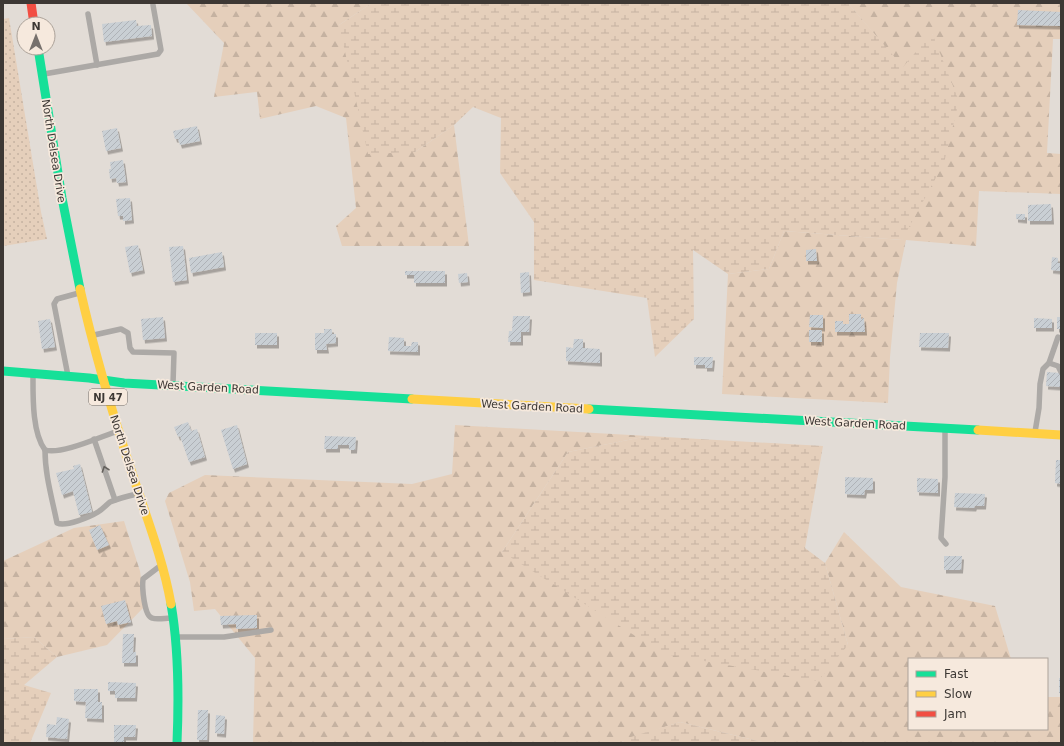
<svg xmlns="http://www.w3.org/2000/svg" width="1064" height="746" font-family="'DejaVu Sans',sans-serif">
  <style>
    .grass { fill: url(#grass-dots) }
    .forest { fill: url(#forest-firs) }
    .wetland { fill: url(#wetland-marsh) }
    .building { fill: url(#building-hatch); filter: url(#shadow) }
    .lines { fill: none; stroke-linecap: round; stroke-linejoin: round }
    .lane { stroke: #aca9a6; stroke-width: 5.5 }
    .fast { stroke: #16e098; stroke-width: 9 }
    .slow { stroke: #ffcf43; stroke-width: 9 }
    .jam { stroke: #f24e42; stroke-width: 9 }
    .oneway { stroke: #64605c }
    .labels { text-anchor: middle; stroke-width: 3.5; stroke-linejoin: round; paint-order: stroke }
    .shield { fill: #f6e9dd; stroke: #746d67; stroke-width: 1 }
    .shield-label { font-size: 10px; font-weight: bold; fill: #3d3834 }
    .street-label { font-size: 11px; fill: #3d3834; stroke: #f6e9dd }
  </style>
  <defs>
    <pattern id="grass-dots" width="8" height="8" patternUnits="userSpaceOnUse"><rect width="8" height="8" fill="#e5cfbb"/><path d="M2 2h.1M6 6h.1" fill="none" stroke="#c5b2a1" stroke-width="1.8" stroke-linecap="round"/></pattern>
    <pattern id="forest-firs" width="22" height="20" patternUnits="userSpaceOnUse"><rect width="22" height="20" fill="#e5cfbb"/><path d="M5 1l3.5 6h-7zM16 11l3.5 6h-7z" fill="#c5b2a1"/></pattern>
    <pattern id="wetland-marsh" width="20" height="14" patternUnits="userSpaceOnUse"><rect width="20" height="14" fill="#e5cfbb"/><path d="M1 5h8M5 5V1M11 12h8M15 12V8" fill="none" stroke="#c5b2a1"/></pattern>
    <pattern id="building-hatch" width="6" height="6" patternUnits="userSpaceOnUse"><rect width="6" height="6" fill="#c9cfd4"/><path d="M-1 1l2-2M0 6l6-6M5 7l2-2" fill="none" stroke="#aeb2b7"/></pattern>
    <filter id="shadow"><feDropShadow dx="2" dy="3.5" stdDeviation="0" flood-color="#0004"/></filter>
  </defs>
  <rect width="100%" height="100%" fill="#e2dcd6"/>
  <polygon class="grass" points="9,18 41,212 47,239 3,246 3,19"/>
  <g class="forest">
    <polygon points="186,3 372,3 339,25 415,152 454,125 469,246 342,246 336,226 356,208 346,118 316,106 260,119 257,92 214,97 224,43"/>
    <polygon points="848,3 1061,3 1061,39 1053,39 1047,153 1061,154 1061,194 979,191 976,246 906,240 897,283 890,357 888,403 722,394 728,274 769,269 784,231 902,240 933,34 903,68"/>
    <polygon points="455,425 648,436 568,452 502,552 848,645 825,563 844,532 901,587 995,606 1011,659 909,659 909,729 1047,729 1047,697 1061,697 1061,743 766,743 680,722 622,741 625,743 253,743 255,658 215,609 194,611 190,582 165,501 169,493 205,475 412,484 452,474"/>
    <polygon points="124,521 140,571 145,606 107,645 57,657 34,637 3,639 3,561 74,528"/>
  </g>
  <g class="wetland">
    <polygon points="372,3 848,3 903,67 932,33 959,101 944,163 902,240 784,231 769,269 728,274 693,250 694,319 655,357 647,298 534,280 534,222 500,173 501,118 473,107 454,125 415,152 368,154 339,25"/>
    <polygon points="648,436 823,446 805,548 825,563 848,645 818,681 664,654 502,552 568,452"/>
    <polygon points="34,637 57,657 24,685 51,693 30,743 3,743 3,639"/>
    <polygon points="680,722 766,743 625,743 621,740"/>
  </g>
  <g class="building">
    <polygon points="1018,10 1061,12 1061,26 1017,25"/>
    <polygon points="136,20 137,26 151,25 152,36 104,42 102,24"/>
    <polygon points="197,126 200,141 180,145 178,139 175,139 173,131"/>
    <polygon points="117,128 121,148 106,151 102,131"/>
    <polygon points="123,160 126,182 117,183 116,178 110,179 109,169 111,169 110,162"/>
    <polygon points="130,198 132,220 123,221 123,216 118,216 116,199"/>
    <polygon points="1051,204 1052,221 1028,221 1028,205"/>
    <polygon points="1016,214 1025,214 1025,220 1016,219"/>
    <polygon points="138,245 143,270 130,273 125,247"/>
    <polygon points="183,246 187,280 173,282 169,247"/>
    <polygon points="816,249 817,261 806,261 806,250"/>
    <polygon points="222,252 224,267 191,273 189,258"/>
    <polygon points="1052,257 1058,258 1058,263 1061,263 1061,271 1051,270"/>
    <polygon points="405,271 445,271 445,283 414,283 414,275 405,275"/>
    <polygon points="529,272 530,292 521,293 520,273"/>
    <polygon points="467,273 468,282 459,283 458,274"/>
    <polygon points="849,314 861,314 861,319 864,318 865,332 835,332 835,321 843,321 843,324 849,324"/>
    <polygon points="810,315 823,315 823,328 809,327"/>
    <polygon points="513,316 530,316 529,332 521,332 521,342 508,342 509,331 512,331"/>
    <polygon points="163,317 165,338 143,340 141,319"/>
    <rect x="1057" y="317" width="4" height="12"/>
    <polygon points="1034,318 1052,319 1052,328 1034,328"/>
    <polygon points="50,319 55,347 42,349 38,321"/>
    <polygon points="324,329 332,329 332,334 336,334 336,343 326,344 327,350 315,350 315,333 324,333"/>
    <rect x="809" y="330" width="13" height="12"/>
    <rect x="255" y="333" width="22" height="12"/>
    <polygon points="920,333 949,333 948,348 919,347"/>
    <polygon points="389,337 404,338 404,346 411,346 412,342 418,342 418,352 388,351"/>
    <polygon points="574,339 583,339 583,348 600,349 600,363 566,361 566,347 573,348"/>
    <polygon points="694,357 713,357 712,368 705,368 705,365 694,365"/>
    <polygon points="1047,372 1060,373 1060,387 1046,386"/>
    <polygon points="188,422 191,431 197,429 205,457 189,462 180,436 178,437 174,427"/>
    <polygon points="237,425 247,464 233,469 221,430"/>
    <polygon points="325,436 356,437 355,450 349,450 349,445 338,445 338,449 324,449"/>
    <polygon points="1056,460 1061,460 1061,484 1055,483"/>
    <polygon points="80,464 92,512 79,515 73,491 62,495 56,473 74,469 73,466"/>
    <polygon points="845,477 873,478 873,490 865,490 864,495 845,494"/>
    <polygon points="917,478 938,479 938,493 917,492"/>
    <polygon points="955,493 985,494 984,506 975,506 974,508 954,507"/>
    <polygon points="100,525 109,545 97,550 89,530"/>
    <polygon points="944,556 962,556 961,570 944,570"/>
    <polygon points="125,600 131,622 118,625 117,621 106,624 101,606"/>
    <polygon points="257,615 257,628 236,629 236,624 221,625 220,616"/>
    <polygon points="123,634 134,634 133,652 136,652 136,663 122,663"/>
    <polygon points="1059,678 1061,678 1061,694 1059,693"/>
    <polygon points="108,682 136,683 135,698 115,698 115,691 108,691"/>
    <polygon points="74,689 98,689 98,702 102,702 102,719 85,718 86,702 74,701"/>
    <polygon points="198,710 208,710 207,740 197,740"/>
    <polygon points="216,715 225,716 224,734 215,733"/>
    <polygon points="57,717 69,719 67,739 46,737 47,724 56,725"/>
    <polygon points="114,725 136,725 135,737 124,737 124,743 114,743"/>
  </g>
  <g class="lines">
    <g class="lane">
      <polyline points="88,14 97,65"/>
      <polyline points="44,74 158,54 161,50 153,5"/>
      <polyline points="94,335 121,329 128,333 130,348 133,352 174,353 173,384"/>
      <polyline points="1049,363 1058,366 1061,372"/>
      <path d="M33 375C33 396 32 433 45 450 61 455 100 437 118 431"/>
      <polyline points="68,376 54,304 57,299 79,293"/>
      <polyline points="945,431 945,477 941,538 946,544"/>
      <polyline points="1035,432 1039,408 1040,384 1043,369 1049,363 1058,337"/>
      <polyline points="94,439 115,500"/>
      <path d="M45 450C45 475 52 498 57 523 66 527 90 517 98 512 103 509 106 505 110 502 119 498 128 496 137 494"/>
      <path d="M160 566 143 579C142 587 144 616 152 618 157 620 165 618 171 618"/>
      <polyline points="178,637 224,637 271,630"/>
    </g>
    <g class="fast">
      <polyline points="38,48 62,198 80,289"/>
      <polyline points="3,371 89,378 124,383 412,399"/>
      <polyline points="589,409 978,430"/>
      <path d="M171 604C179 650 179 696 177 743"/>
    </g>
    <g class="slow">
      <path d="M80 289C94 351 112 412 132 473 146 516 163 559 171 604"/>
      <polyline points="412,399 589,409"/>
      <polyline points="978,430 1061,435"/>
    </g>
    <polyline class="jam" points="31,3 34,24"/>
  </g>
  <defs><path id="oneway-chevron" d="M-2-3.5L2.5 0L-2 3.5" fill="none" stroke-width="1.6" stroke-linecap="round" stroke-linejoin="round"/></defs>
  <use class="oneway" href="#oneway-chevron" transform="translate(105 469) rotate(-109)"/>
  <g class="labels">
    <rect class="shield" x="89" y="389" width="38" height="16" rx="3"/>
    <g class="shield-label">
      <text x="108" y="401">NJ 47</text>
    </g>
    <g class="street-label">
      <text transform="translate(54 151) rotate(81)" y="4">North Delsea Drive</text>
      <text transform="translate(208 387) rotate(3)" y="4">West Garden Road</text>
      <text transform="translate(532 406) rotate(3)" y="4">West Garden Road</text>
      <text transform="translate(855 423) rotate(3)" y="4">West Garden Road</text>
      <text transform="translate(130 465) rotate(72)" y="4">North Delsea Drive</text>
    </g>
  </g>
  <rect width="1064" height="746" fill="none" stroke="#3d3834" stroke-width="8"/>
  <rect x="908" y="658" width="140" height="72" fill="#f6e9dd" stroke="#aca299"/>
  <rect x="916" y="671" width="20" height="6" fill="#16e098" stroke="#aca299"/>
  <text x="944" y="678" font-size="12" fill="#3d3834">Fast</text>
  <rect x="916" y="691" width="20" height="6" fill="#ffcf43" stroke="#aca299"/>
  <text x="944" y="698" font-size="12" fill="#3d3834">Slow</text>
  <rect x="916" y="711" width="20" height="6" fill="#f24e42" stroke="#aca299"/>
  <text x="944" y="718" font-size="12" fill="#3d3834">Jam</text>
  <g transform="translate(36 36)"><circle r="19" fill="#f6e9dd" stroke="#aca299"/>
  <path d="M0-3L7 15L0 10L-7 15Z" fill="#77716d"/>
  <text y="-6" font-size="11" font-weight="bold" text-anchor="middle" fill="#3d3834">N</text>
  </g>
</svg>
